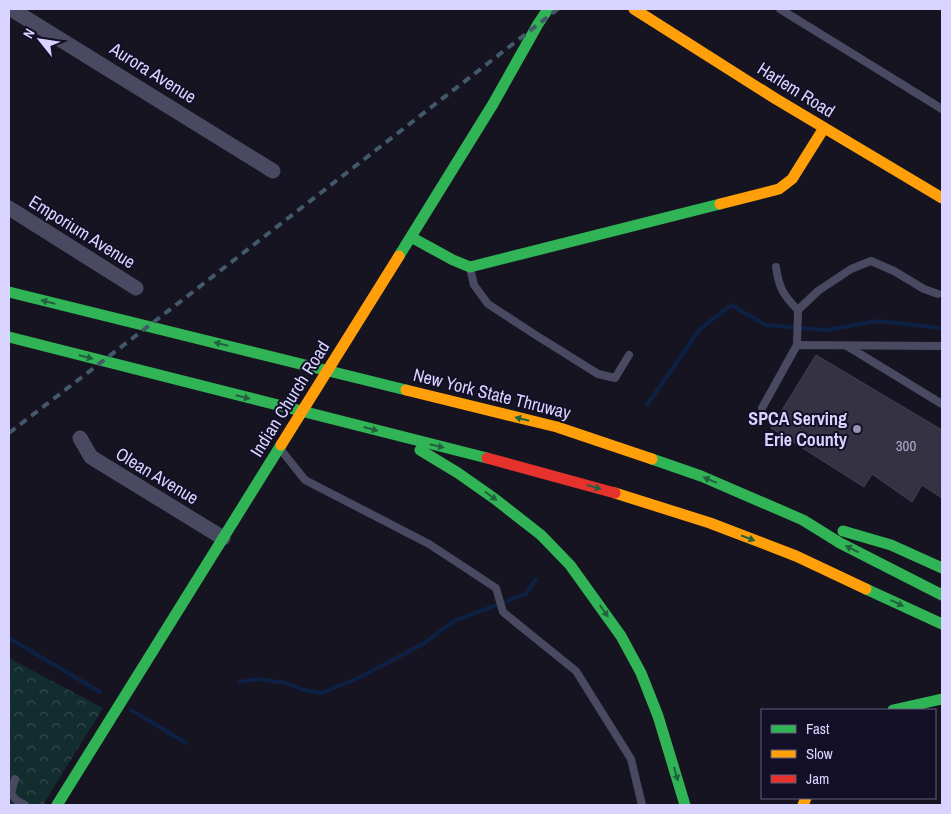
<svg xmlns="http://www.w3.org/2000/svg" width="951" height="814" font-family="'Archivo Narrow',sans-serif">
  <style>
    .park { fill: url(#park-crowns) }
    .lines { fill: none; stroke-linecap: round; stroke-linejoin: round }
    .stream { stroke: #0d2144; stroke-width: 4 }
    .building { fill: #343243; stroke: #433f54 }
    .lane { stroke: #4a4962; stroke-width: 8 }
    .street { stroke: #4a4962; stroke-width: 15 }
    .fast { stroke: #30b455; stroke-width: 11 }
    .slow { stroke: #ff9f0a; stroke-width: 11 }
    .jam { stroke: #e5322d; stroke-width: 11 }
    .rail { stroke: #43596b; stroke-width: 4; stroke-dasharray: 8 6; stroke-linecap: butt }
    .oneway { fill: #22623e }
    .poi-dot { fill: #9591b1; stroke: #130f26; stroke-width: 2 }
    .labels { text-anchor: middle; stroke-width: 4; stroke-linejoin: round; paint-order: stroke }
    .number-label { font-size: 15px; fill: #b0acd0 }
    .street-label { font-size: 18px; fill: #d9d4ff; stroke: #130f26 }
    .poi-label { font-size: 18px; font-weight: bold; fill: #d9d4ff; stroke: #130f26; text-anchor: end }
  </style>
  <defs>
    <pattern id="park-crowns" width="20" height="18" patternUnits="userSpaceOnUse" patternTransform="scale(1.25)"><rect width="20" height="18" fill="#132c2d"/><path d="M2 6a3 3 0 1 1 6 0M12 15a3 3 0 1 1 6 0" fill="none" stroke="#354a4c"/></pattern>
  </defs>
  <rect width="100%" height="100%" fill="#161421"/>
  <polygon class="park" points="9,658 103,708 43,805 9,805"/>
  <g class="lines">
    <g class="stream">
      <polyline points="647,405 700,329 731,305 766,325 826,330 878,321 942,328"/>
      <polyline points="9,638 100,692"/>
      <polyline points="240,682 258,679 286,683 303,690 322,693 360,677 423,644 454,621 526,594 536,579"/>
      <polyline points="131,710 186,743"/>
    </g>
  </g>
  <polygon class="building" points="816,355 942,430 942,498 922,485 912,502 872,474 864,487 771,428"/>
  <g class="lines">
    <g class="lane">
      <polyline points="780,9 942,109"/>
      <path d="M776 267C779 288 783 295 798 310"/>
      <polyline points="470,268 474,285 488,304 534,334 598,374 615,378 629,355"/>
      <polyline points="797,345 798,310 818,291 851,269 871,261 894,271 924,289 938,294"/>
      <polyline points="847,346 942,404"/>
      <polyline points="762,408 797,345 942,346"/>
      <polyline points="281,450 305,480 429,544 496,588 503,612 576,671 631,759 642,805"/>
      <polyline points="15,779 11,793 16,800 25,805"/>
    </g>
    <g class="street">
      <polyline points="11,9 273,171"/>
      <polyline points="9,208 136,288"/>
      <polyline points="80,438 91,457 223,538"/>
    </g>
    <g class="fast">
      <polyline points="411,237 453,260 470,267 720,204"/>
      <polyline points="399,256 493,104 538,24 548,9"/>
      <polyline points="9,292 406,390"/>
      <polyline points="9,337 487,458"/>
      <polyline points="420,450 458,473 495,499 541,535 570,565 621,636 641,673 658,716 685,805"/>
      <polyline points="652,459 701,476 803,520 840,543 942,595"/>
      <polyline points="843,531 891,545 942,568"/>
      <polyline points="866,589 942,624"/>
      <polyline points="893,710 942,699"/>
      <polyline points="57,805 281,445"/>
    </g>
    <g class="slow">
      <polyline points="634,9 776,99 942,198"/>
      <polyline points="720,204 779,189 792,179 824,128"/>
      <polyline points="406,390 557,427 652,459"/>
      <polyline points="281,445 399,256"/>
      <polyline points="615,493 710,523 796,556 866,589"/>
      <polyline points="803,805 806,798"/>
    </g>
    <polyline class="jam" points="487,458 615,493"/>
    <polyline class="rail" points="9,433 185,298 558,9"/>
  </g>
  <defs><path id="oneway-solid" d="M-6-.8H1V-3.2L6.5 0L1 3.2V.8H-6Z" transform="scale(1.25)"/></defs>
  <g class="oneway">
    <use href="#oneway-solid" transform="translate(48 302) rotate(-166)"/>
    <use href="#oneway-solid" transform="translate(221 344) rotate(-166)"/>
    <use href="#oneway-solid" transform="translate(86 357) rotate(14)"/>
    <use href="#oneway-solid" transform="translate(243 397) rotate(14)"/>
    <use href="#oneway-solid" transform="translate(522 419) rotate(-166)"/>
    <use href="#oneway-solid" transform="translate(371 429) rotate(15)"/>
    <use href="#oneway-solid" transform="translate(437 446) rotate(13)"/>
    <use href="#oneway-solid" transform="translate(710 480) rotate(-157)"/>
    <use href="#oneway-solid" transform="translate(594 487) rotate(16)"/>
    <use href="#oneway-solid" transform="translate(491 496) rotate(36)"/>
    <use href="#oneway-solid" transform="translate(748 538) rotate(21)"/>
    <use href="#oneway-solid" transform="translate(852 549) rotate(-153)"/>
    <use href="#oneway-solid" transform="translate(897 603) rotate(25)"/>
    <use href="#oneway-solid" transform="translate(604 611) rotate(55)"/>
    <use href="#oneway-solid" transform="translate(676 774) rotate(74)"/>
  </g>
  <circle class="poi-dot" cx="857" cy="429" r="5"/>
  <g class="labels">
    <g class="number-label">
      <text x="906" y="451">300</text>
    </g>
    <g class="street-label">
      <text transform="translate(153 73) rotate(32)" y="6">Aurora Avenue</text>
      <text transform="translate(796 90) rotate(32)" y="6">Harlem Road</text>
      <text transform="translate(82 232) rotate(32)" y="6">Emporium Avenue</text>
      <text transform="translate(492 394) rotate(14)" y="6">New York State Thruway</text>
      <text transform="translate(290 399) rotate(-58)" y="6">Indian Church Road</text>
      <text transform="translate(157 476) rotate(31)" y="6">Olean Avenue</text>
    </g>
    <g class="poi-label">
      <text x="847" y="425">SPCA Serving<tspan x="847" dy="21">Erie County</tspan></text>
    </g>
  </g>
  <rect width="951" height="814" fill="none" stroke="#d9d4ff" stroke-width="20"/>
  <rect x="761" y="709" width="175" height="90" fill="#130f26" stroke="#625e7d"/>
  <rect x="771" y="725" width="25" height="8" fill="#30b455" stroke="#625e7d"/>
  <text x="806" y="734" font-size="15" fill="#d9d4ff">Fast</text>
  <rect x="771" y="750" width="25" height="8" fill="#ff9f0a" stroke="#625e7d"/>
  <text x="806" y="759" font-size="15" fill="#d9d4ff">Slow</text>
  <rect x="771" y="775" width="25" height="8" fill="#e5322d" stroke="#625e7d"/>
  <text x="806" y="784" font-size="15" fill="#d9d4ff">Jam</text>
  <g transform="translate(40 40) rotate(300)" stroke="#130f26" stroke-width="4" paint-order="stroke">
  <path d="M0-4L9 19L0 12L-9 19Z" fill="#d9d4ff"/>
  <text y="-8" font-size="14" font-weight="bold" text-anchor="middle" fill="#d9d4ff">N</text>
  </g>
</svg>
